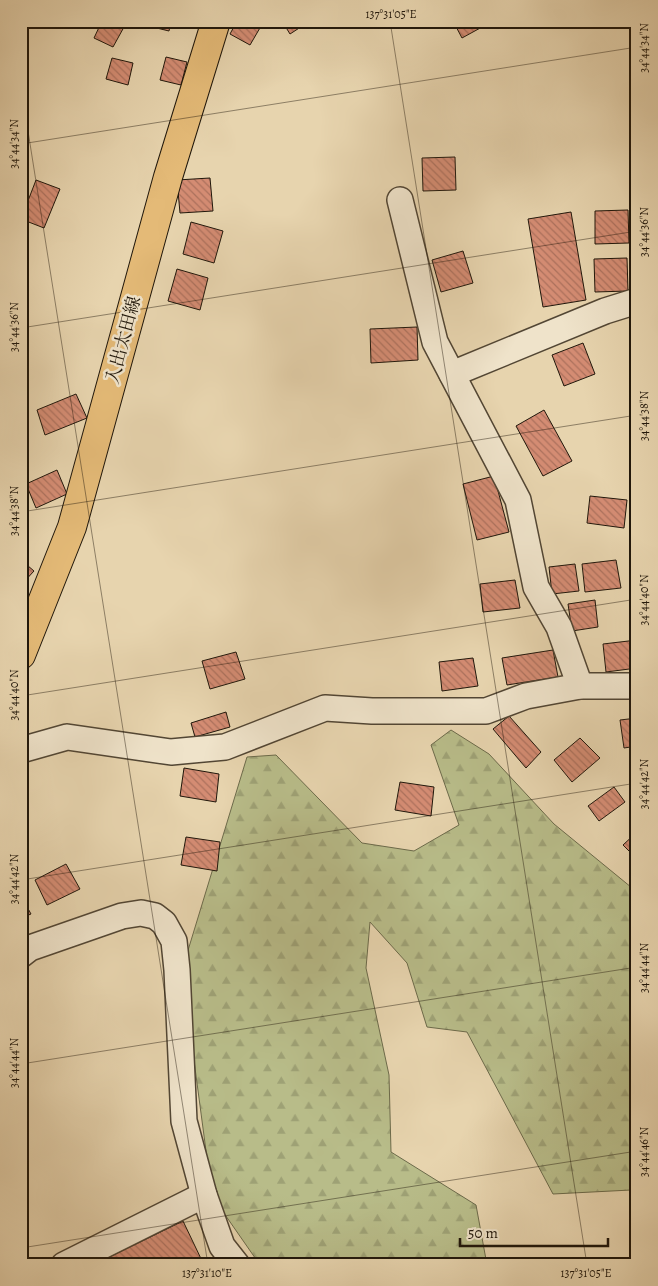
<svg xmlns="http://www.w3.org/2000/svg" width="658" height="1286" font-family="Alegreya,'Noto Serif JP',serif">
  <style>
    .forest { fill: url(#forest-firs); stroke: #6c6a4a }
    .building { fill: url(#building-back-hatch); stroke: #20170b }
    .lines { fill: none; stroke-linecap: round; stroke-linejoin: round }
    .minor-casing { stroke: #524634; stroke-width: 28 }
    .major-casing { stroke: #20170b; stroke-width: 30 }
    .minor { stroke: #efe3ca; stroke-width: 25 }
    .major { stroke: #e4ba77; stroke-width: 28 }
    .ticks { fill: none; stroke: #20170b; stroke-width: 1; stroke-opacity: 0.45 }
    .labels { text-anchor: middle; stroke-width: 5; stroke-linejoin: round; paint-order: stroke }
    .street-label { font-size: 18px; fill: #20170b; stroke: #efe3ca }
    .neatline { fill: none; stroke: #20170b; stroke-width: 2 }
    .ticks-label { font-size: 12px; text-anchor: middle; fill: #20170b }
  </style>
  <defs>
    <pattern id="forest-firs" width="22" height="20" patternUnits="userSpaceOnUse" patternTransform="scale(1.25)"><rect width="22" height="20" fill="#b8bc89"/><path d="M5 1l3.5 6h-7zM16 11l3.5 6h-7z" fill="#9ea175"/></pattern>
    <pattern id="building-back-hatch" width="6" height="6" patternUnits="userSpaceOnUse" patternTransform="scale(1.25)"><rect width="6" height="6" fill="#d48c73"/><path d="M-1 5l2 2M0 0l6 6M5-1l2 2" fill="none" stroke="#ac715d"/></pattern>
  </defs>
  <rect width="100%" height="100%" fill="#e7d4ae"/>
  <filter id="stains"><feTurbulence type="fractalNoise" baseFrequency=".004" numOctaves="4"/><feColorMatrix values="0 0 0 0 .2 0 0 0 0 .09 0 0 0 0 .02 0 0 0 .5 -.17"/></filter>
  <radialGradient id="worn" r=".72"><stop offset=".6" stop-color="#630" stop-opacity="0"/><stop offset="1" stop-color="#630" stop-opacity=".3"/></radialGradient>
  <polygon class="forest" points="451,730 489,754 554,824 637,892 637,1200 631,1190 553,1194 467,1032 427,1027 407,963 370,922 366,968 389,1075 391,1152 476,1205 487,1265 260,1265 212,1196 182,970 247,757 276,755 362,843 414,851 459,825 431,745"/>
  <g class="building">
    <polygon points="102,21 113,21 124,27 113,47 94,38"/>
    <polygon points="128,21 171,21 169,31"/>
    <polygon points="237,21 264,21 250,45 230,34"/>
    <polygon points="282,21 310,21 290,34"/>
    <polygon points="453,21 493,21 462,38"/>
    <polygon points="166,57 187,62 181,85 160,80"/>
    <polygon points="112,58 133,63 128,85 106,79"/>
    <polygon points="455,157 456,190 423,191 422,158"/>
    <polygon points="210,178 213,211 180,213 177,180"/>
    <polygon points="36,180 60,189 44,228 21,219"/>
    <polygon points="628,210 629,243 595,244 595,211"/>
    <polygon points="571,212 586,300 543,307 528,219"/>
    <polygon points="191,222 223,231 214,263 183,254"/>
    <polygon points="463,251 473,283 441,292 432,260"/>
    <polygon points="627,258 628,291 595,292 594,259"/>
    <polygon points="177,269 208,278 200,310 168,301"/>
    <polygon points="417,327 418,360 371,363 370,329"/>
    <polygon points="583,343 595,374 564,386 552,355"/>
    <polygon points="76,394 87,418 45,435 37,410"/>
    <polygon points="544,410 572,461 543,476 516,426"/>
    <polygon points="57,470 67,494 36,508 26,484"/>
    <polygon points="494,476 509,532 477,540 463,484"/>
    <polygon points="590,496 627,500 624,528 587,523"/>
    <polygon points="21,560 34,571 21,585"/>
    <polygon points="616,560 621,588 585,592 582,564"/>
    <polygon points="575,564 579,591 552,594 549,567"/>
    <polygon points="515,580 520,608 483,612 480,584"/>
    <polygon points="595,600 598,627 572,631 568,604"/>
    <polygon points="637,640 637,668 606,672 603,644"/>
    <polygon points="553,650 558,677 507,685 502,658"/>
    <polygon points="236,652 245,679 210,689 202,661"/>
    <polygon points="473,658 478,686 442,691 439,662"/>
    <polygon points="226,712 230,727 195,737 191,723"/>
    <polygon points="509,716 541,752 526,768 493,729"/>
    <polygon points="637,718 637,746 624,748 620,720"/>
    <polygon points="580,738 600,758 572,782 554,760"/>
    <polygon points="184,768 219,774 216,802 180,796"/>
    <polygon points="400,782 434,787 431,816 395,810"/>
    <polygon points="614,787 625,802 599,821 588,806"/>
    <polygon points="637,832 637,859 623,845"/>
    <polygon points="186,837 220,842 217,871 181,865"/>
    <polygon points="66,864 80,889 47,905 35,880"/>
    <polygon points="21,896 31,914 21,918"/>
    <polygon points="183,1221 204,1265 93,1265"/>
  </g>
  <g class="lines">
    <defs>
      <g id="minor">
        <polyline points="400,200 435,342 518,500 536,587 559,627 580,686"/>
        <polyline points="452,374 605,311 637,301"/>
        <polyline points="21,750 67,737 171,752 225,747 325,708 372,711 486,711 526,696 580,686 637,686"/>
        <polyline points="21,955 30,948 122,916 141,913 155,916 164,923 174,941 177,970 184,1121 204,1195 222,1246 237,1265"/>
        <polyline points="64,1265 204,1195"/>
      </g>
      <polyline id="major" points="21,655 72,527 168,177 216,21"/>
    </defs>
    <use href="#minor" class="minor-casing"/>
    <use href="#major" class="major-casing"/>
    <use href="#minor" class="minor"/>
    <use href="#major" class="major"/>
  </g>
  <path class="ticks" d="M390 21 587 1265M21 87 208 1265M21 144 637 47M21 328 637 231M21 512 637 415M21 696 637 599M21 880 637 783M21 1064 637 967M21 1248 637 1151"/>
  <g class="labels">
    <g class="street-label">
      <text transform="translate(123 340) rotate(-75)" y="6">入出太田線</text>
    </g>
  </g>
  <rect width="658" height="1286" fill="none" stroke="#e7d4ae" stroke-width="55"/>
  <path d="M460 1238v8h148v-8" fill="none" stroke="#20170b" stroke-width="2.5"/>
  <text x="468" y="1238" font-size="15" fill="#20170b" stroke="#efe3ca" stroke-width="4" paint-order="stroke">50 m</text>
  <rect x="28" y="28" width="602" height="1230" class="neatline"/>
  <g class="ticks-label">
    <text x="391" y="18">137°31'05"E</text>
    <text transform="translate(644 48) rotate(-90)" y="4">34°44'34"N</text>
    <text transform="translate(14 144) rotate(-90)" y="4">34°44'34"N</text>
    <text transform="translate(644 232) rotate(-90)" y="4">34°44'36"N</text>
    <text transform="translate(14 327) rotate(-90)" y="4">34°44'36"N</text>
    <text transform="translate(644 416) rotate(-90)" y="4">34°44'38"N</text>
    <text transform="translate(14 511) rotate(-90)" y="4">34°44'38"N</text>
    <text transform="translate(644 600) rotate(-90)" y="4">34°44'40"N</text>
    <text transform="translate(14 695) rotate(-90)" y="4">34°44'40"N</text>
    <text transform="translate(644 784) rotate(-90)" y="4">34°44'42"N</text>
    <text transform="translate(14 879) rotate(-90)" y="4">34°44'42"N</text>
    <text transform="translate(644 968) rotate(-90)" y="4">34°44'44"N</text>
    <text transform="translate(14 1063) rotate(-90)" y="4">34°44'44"N</text>
    <text transform="translate(644 1152) rotate(-90)" y="4">34°44'46"N</text>
    <text x="207" y="1277">137°31'10"E</text>
    <text x="586" y="1277">137°31'05"E</text>
  </g>
  <rect width="100%" height="100%" filter="url(#stains)"/>
  <rect width="100%" height="100%" fill="url(#worn)"/>
</svg>
